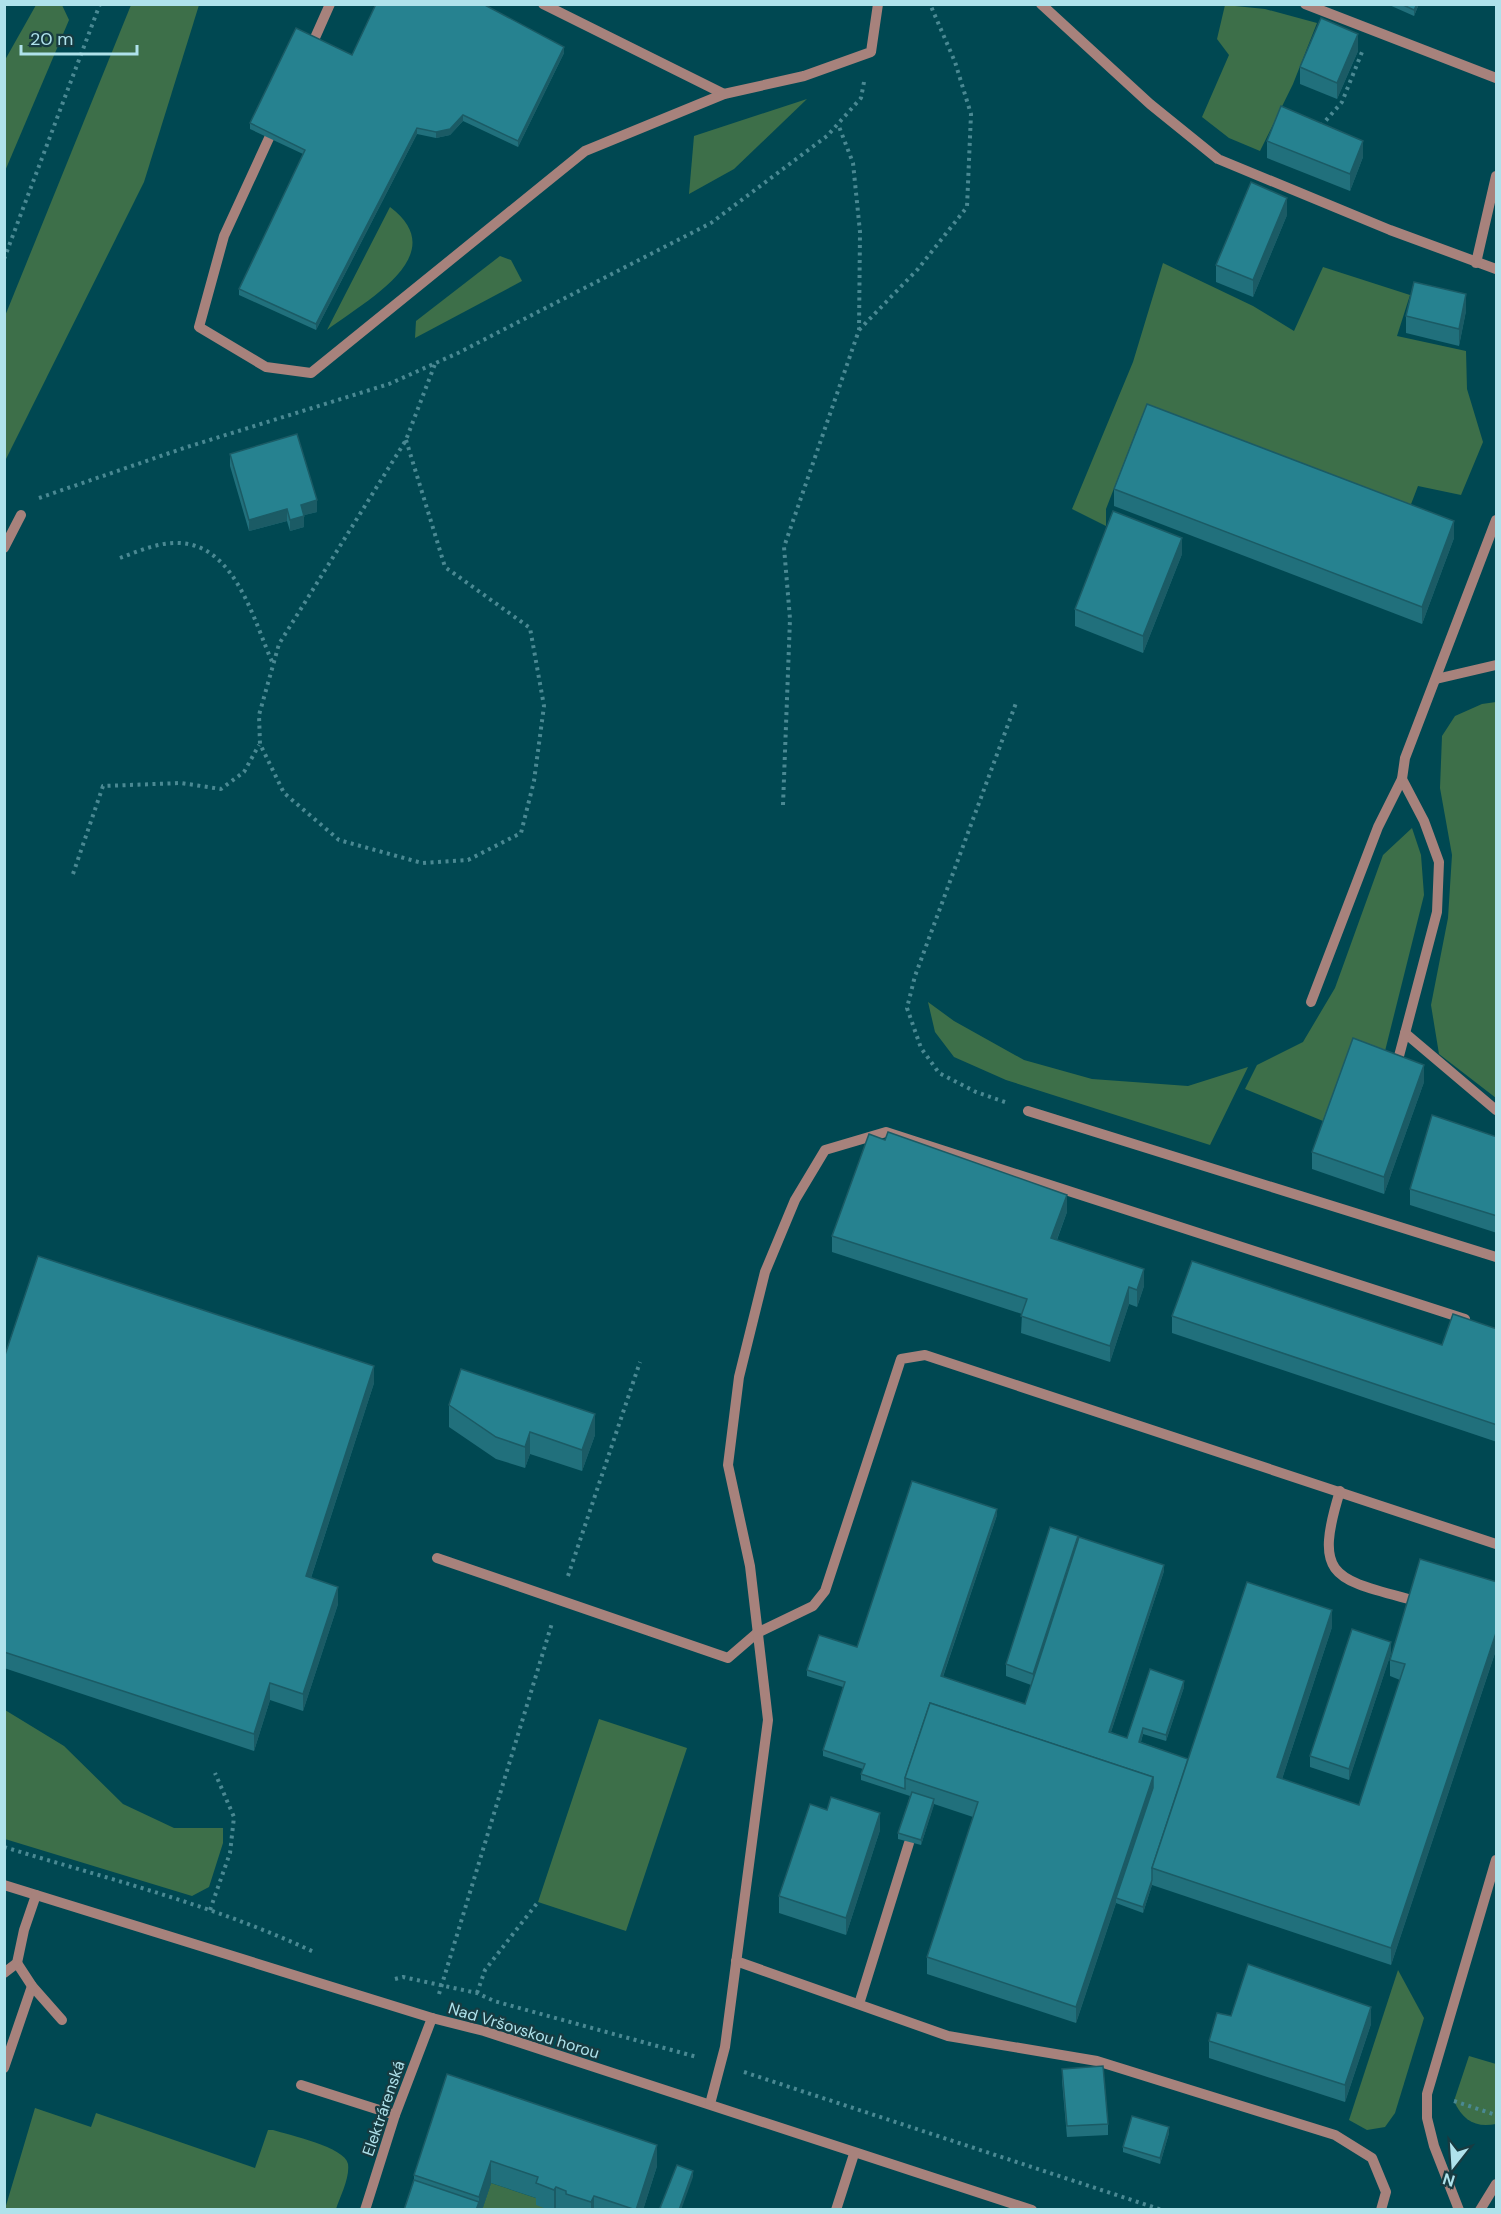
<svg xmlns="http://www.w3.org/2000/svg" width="1501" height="2214" font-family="'DM Sans',sans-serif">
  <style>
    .green { fill: #3d6f49 }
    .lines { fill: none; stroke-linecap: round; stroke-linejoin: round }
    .path { stroke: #4a8993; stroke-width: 4; stroke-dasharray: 3 4.5; stroke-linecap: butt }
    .minor { stroke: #a7827c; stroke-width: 10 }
    .wall { fill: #21707c }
    .shaded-wall { fill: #1b5b65 }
    .building { fill: #268290; stroke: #1b5b65; stroke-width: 1.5 }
    .labels { text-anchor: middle; stroke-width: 4.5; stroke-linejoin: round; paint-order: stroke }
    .street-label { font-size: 16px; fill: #afe2eb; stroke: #173b41 }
  </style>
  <rect width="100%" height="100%" fill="#004852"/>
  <g class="green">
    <polygon points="36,5 62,5 69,20 5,171 5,60"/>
    <polygon points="131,5 199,5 144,182 5,461 5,316"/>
    <polygon points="1225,5 1265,9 1317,23 1293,84 1260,151 1229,138 1202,117 1229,55 1217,39"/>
    <polygon points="807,99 734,169 689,194 694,136"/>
    <path d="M390 207C454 255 365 301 327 330Z"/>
    <polygon points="500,256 511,260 522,281 415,338 416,321"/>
    <polygon points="1163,263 1253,306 1294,331 1323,267 1410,295 1397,336 1466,351 1467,389 1483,442 1461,495 1418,486 1408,512 1142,416 1106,509 1106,526 1072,509 1133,362"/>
    <polygon points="1496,702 1496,1098 1439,1054 1431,1005 1448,918 1452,855 1440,788 1442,736 1455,716 1482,704"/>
    <polygon points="1412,828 1421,855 1424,895 1384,1055 1350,1047 1323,1121 1245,1089 1257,1065 1303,1042 1335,988 1383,855"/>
    <polygon points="928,1002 954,1021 1024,1060 1092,1079 1188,1086 1248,1067 1210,1145 1006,1080 954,1057 935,1032"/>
    <polygon points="5,1710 64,1746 123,1804 174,1828 223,1828 223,1843 209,1887 192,1896 5,1839"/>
    <polygon points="599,1719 687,1748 626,1931 538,1902"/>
    <polygon points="1398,1970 1424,2018 1395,2113 1385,2127 1367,2130 1349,2120"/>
    <path d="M1469 2056 1496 2064V2124C1476 2128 1463 2121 1454 2101Z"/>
    <path d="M35 2108 91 2127 96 2113 255 2168 268 2130H273C289 2135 345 2147 348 2164 350 2178 340 2197 336 2209H5Z"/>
    <polygon points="491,2183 569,2209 482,2210"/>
  </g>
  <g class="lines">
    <g class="path">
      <polyline points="1321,126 1342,102 1362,52"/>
      <polyline points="4,259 100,4"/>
      <polyline points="859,330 918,269 967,207 971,114 955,62 930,4"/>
      <polyline points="406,440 445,567 530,628 544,706 534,781 521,833 468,860 422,863 339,840 284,793 260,744 259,715 279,644 406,440 435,364"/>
      <polyline points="39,498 184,448 389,384 458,353 711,223 827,136 861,98 864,82"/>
      <path d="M120 558C139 551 159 542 179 543 236 545 254 622 273 664"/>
      <polyline points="783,805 790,619 784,547 859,330 860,232 853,163 838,124"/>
      <polyline points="73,874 103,786 181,783 221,789 244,772 259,745"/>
      <polyline points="1005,1102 976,1092 939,1073 921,1048 907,1008 915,976 1016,703"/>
      <polyline points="568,1576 640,1362"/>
      <path d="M4 1847C109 1879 217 1906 316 1953"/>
      <polyline points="210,1910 230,1853 234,1817 215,1773"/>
      <polyline points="395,1979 403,1977 477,1993 494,2001 697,2057"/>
      <polyline points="477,1993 485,1970 538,1902"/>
      <polyline points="439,1994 552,1623"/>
      <polyline points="744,2072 1162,2210"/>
      <polyline points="1454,2101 1496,2115"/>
    </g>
    <g class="minor">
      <polyline points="543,4 724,94"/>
      <polyline points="1041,4 1150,104 1218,159 1390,230 1496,269"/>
      <polyline points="1305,4 1496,78"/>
      <polyline points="310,49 330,4"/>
      <polyline points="275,125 224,236 199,327 266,367 311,373 585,151 724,94 804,76 871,52 878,4"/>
      <polyline points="1476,263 1496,176"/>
      <polyline points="4,548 21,515"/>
      <polyline points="1436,679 1496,665"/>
      <polyline points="1311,1002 1378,827 1402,779"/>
      <polyline points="1405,1033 1496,1110"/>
      <polyline points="1399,1056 1437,912 1439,862 1424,821 1402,779 1405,758 1496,520"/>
      <polyline points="1028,1111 1496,1257"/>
      <path d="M1340 1491C1313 1578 1334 1579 1412 1600"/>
      <polyline points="437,1558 728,1658 757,1633 813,1606 825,1591 901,1359 925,1355 1496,1544"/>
      <polyline points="4,1885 432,2018 484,2031 1032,2210"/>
      <polyline points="736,1961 948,2036 1097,2061 1335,2135 1372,2158 1386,2192 1381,2210"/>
      <polyline points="17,1963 32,1986 62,2020"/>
      <polyline points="4,1973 17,1963 24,1930 36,1895"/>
      <polyline points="859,2004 909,1843"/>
      <polyline points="4,2068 32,1986"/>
      <polyline points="301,2085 395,2115"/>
      <polyline points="710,2104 725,2047 768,1720 750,1566 728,1465 739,1377 765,1272 795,1200 825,1150 886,1132 1465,1319"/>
      <polyline points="365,2210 395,2115 432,2018"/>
      <polyline points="836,2210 854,2154"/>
      <polyline points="1459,2210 1434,2146 1427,2118 1427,2094 1496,1860"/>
      <polyline points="1480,2210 1496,2184"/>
    </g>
  </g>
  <g class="wall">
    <polygon points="1387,4 1419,4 1414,16"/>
    <polygon points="1358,51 1337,99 1300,84 1300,67"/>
    <polygon points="564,53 518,147 463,121 450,135 436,138 417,134 316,330 239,295 239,289 303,154 250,129 250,123 352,55"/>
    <polygon points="1267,141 1363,157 1350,191 1267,158"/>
    <polygon points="1287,215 1253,297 1216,282 1216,265"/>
    <polygon points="1466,311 1459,346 1406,333 1406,316"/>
    <polygon points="230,454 317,512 304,515 304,527 290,531 287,521 249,531 230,466"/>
    <polygon points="1114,489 1454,538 1422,624 1114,506"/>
    <polygon points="1182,554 1143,653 1075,626 1075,609"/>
    <polygon points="1424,1082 1384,1194 1312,1169 1312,1152"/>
    <polygon points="1497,1137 1497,1233 1410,1205 1410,1189"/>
    <polygon points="1067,1212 1057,1240 1144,1286 1137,1307 1129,1304 1110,1362 1021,1333 1022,1314 832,1252 832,1236"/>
    <polygon points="1172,1316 1442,1345 1497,1329 1497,1442 1172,1333"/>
    <polygon points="4,1358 374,1383 311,1578 338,1604 303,1711 270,1700 254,1751 4,1668"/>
    <polygon points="449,1405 595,1435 582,1471 530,1454 525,1468 496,1459 449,1427"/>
    <polygon points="997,1515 943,1677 1025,1704 1031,1685 1006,1676 1006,1664 1078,1542 1164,1571 1111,1732 1127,1738 1184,1687 1166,1741 1143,1734 1141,1742 1188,1759 1332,1627 1282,1779 1359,1805 1400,1680 1390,1676 1390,1660 1497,1582 1497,1647 1391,1965 1152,1885 1143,1913 1116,1903 1076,2023 927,1974 927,1957 973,1817 934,1804 921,1845 898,1839 898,1833 910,1796 861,1780 861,1774 863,1769 823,1756 823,1750 843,1687 807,1676 807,1670 857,1647"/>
    <polygon points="1391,1653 1349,1780 1310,1767 1310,1756"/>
    <polygon points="880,1830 846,1935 779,1913 779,1896"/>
    <polygon points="1231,2016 1371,2024 1345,2102 1209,2058 1209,2041"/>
    <polygon points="1062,2069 1108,2124 1108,2135 1067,2137 1062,2081"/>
    <polygon points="447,2074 657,2166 643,2210 549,2210 536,2205 536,2198 491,2183 482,2210 404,2210 414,2180 414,2175"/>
    <polygon points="1169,2133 1160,2164 1123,2152 1123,2147"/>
  </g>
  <g class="shaded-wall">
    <polygon points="1417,4 1419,4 1414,16 1414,10"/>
    <polygon points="1358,34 1358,51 1337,99 1337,83"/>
    <polygon points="564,47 564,53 518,147 518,141"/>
    <polygon points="463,115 463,121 450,135 436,138 436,132"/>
    <polygon points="417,128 417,134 316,330 316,324"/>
    <polygon points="1363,141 1363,157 1350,191 1350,174"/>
    <polygon points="1287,198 1287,215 1253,297 1253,280"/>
    <polygon points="1466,294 1466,311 1459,346 1459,329"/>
    <polygon points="317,500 317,512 301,516 301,505"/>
    <polygon points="287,509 287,521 249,531 249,520"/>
    <polygon points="304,516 304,527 290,531 290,520"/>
    <polygon points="1454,521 1454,538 1422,624 1422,607"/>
    <polygon points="1182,538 1182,554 1143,653 1143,636"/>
    <polygon points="1424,1065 1424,1082 1384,1194 1384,1177"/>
    <polygon points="1067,1195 1067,1212 1051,1255 1051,1238"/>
    <polygon points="1144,1269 1144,1286 1137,1307 1137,1290"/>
    <polygon points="1129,1287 1129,1304 1110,1362 1110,1346"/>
    <polygon points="374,1366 374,1383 306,1593 306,1576"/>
    <polygon points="595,1414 595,1435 582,1471 582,1450"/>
    <polygon points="530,1432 530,1454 525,1468 525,1447"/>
    <polygon points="997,1509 997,1515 941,1682 941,1676"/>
    <polygon points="1078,1536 1078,1548 1033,1685 1033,1674"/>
    <polygon points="1164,1565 1164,1571 1109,1738 1109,1732"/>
    <polygon points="338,1587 338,1604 303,1711 303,1694"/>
    <polygon points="1332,1610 1332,1627 1277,1794 1277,1777"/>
    <polygon points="1497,1630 1497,1647 1391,1965 1391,1948"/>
    <polygon points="1391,1642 1391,1653 1349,1780 1349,1769"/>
    <polygon points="1184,1681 1184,1687 1166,1741 1166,1735"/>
    <polygon points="270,1683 270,1700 254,1751 254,1734"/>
    <polygon points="1143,1728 1143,1734 1139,1748 1139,1742"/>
    <polygon points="1153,1777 1153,1793 1116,1898 1116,1903 1076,2023 1076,2007"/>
    <polygon points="934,1799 934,1805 921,1845 921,1840"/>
    <polygon points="880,1813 880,1830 846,1935 846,1918"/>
    <polygon points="1152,1880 1152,1885 1143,1913 1143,1907"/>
    <polygon points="1371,2007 1371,2024 1345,2102 1345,2085"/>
    <polygon points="1169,2127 1169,2133 1160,2164 1160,2158"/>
    <polygon points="657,2145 657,2166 643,2210 636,2210"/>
    <polygon points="491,2161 491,2183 482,2210 476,2210 479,2202 479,2197"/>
    <polygon points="693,2171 693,2177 681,2210 679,2210"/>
    <polygon points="556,2187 556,2209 554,2210 554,2190"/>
    <polygon points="594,2196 594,2210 591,2210 591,2202"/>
  </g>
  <g class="building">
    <polygon points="376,4 483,4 564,47 518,141 463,115 450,129 436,132 417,128 316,324 239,289 305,150 250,123 296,28 352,55"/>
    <polygon points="1401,4 1417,4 1414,10"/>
    <polygon points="1321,18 1358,34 1337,83 1300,67"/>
    <polygon points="1281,106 1363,141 1350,174 1267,141"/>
    <polygon points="1251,182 1287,198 1253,280 1216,265"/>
    <polygon points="1414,282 1466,294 1459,329 1406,316"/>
    <polygon points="1147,404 1454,521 1422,607 1114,489"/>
    <polygon points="297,434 317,500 301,505 304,516 290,520 287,509 249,520 230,454"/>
    <polygon points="1113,511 1182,538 1143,636 1075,609"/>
    <polygon points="1353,1038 1424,1065 1384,1177 1312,1152"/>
    <polygon points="1432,1115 1497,1137 1497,1216 1410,1189"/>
    <polygon points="888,1132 1067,1195 1051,1238 1144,1269 1137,1290 1129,1287 1110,1346 1021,1316 1027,1299 832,1236 869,1134 885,1140"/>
    <polygon points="38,1256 374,1366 306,1576 338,1587 303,1694 270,1683 254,1734 4,1652 4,1358"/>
    <polygon points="1192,1261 1442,1345 1453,1314 1497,1329 1497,1425 1172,1316"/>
    <polygon points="461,1369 595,1414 582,1450 530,1432 525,1447 496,1437 449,1405"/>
    <polygon points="912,1481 997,1509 941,1676 1025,1704 1079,1537 1164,1565 1109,1732 1127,1738 1150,1669 1184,1681 1166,1735 1143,1728 1139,1742 1188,1759 1152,1868 1152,1880 1143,1907 1116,1898 1153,1788 1153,1777 930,1703 905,1778 905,1789 861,1774 865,1764 823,1750 845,1682 807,1670 819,1635 857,1647"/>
    <polygon points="1050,1527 1078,1536 1033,1674 1006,1664"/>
    <polygon points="1420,1559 1497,1582 1497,1630 1391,1948 1152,1868 1247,1582 1332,1610 1277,1777 1359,1805 1405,1664 1390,1660"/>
    <polygon points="1352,1629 1391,1642 1349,1769 1310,1756"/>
    <polygon points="930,1703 1153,1777 1076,2007 927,1957 978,1802 905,1778"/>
    <polygon points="912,1792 934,1799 921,1840 898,1833"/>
    <polygon points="831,1797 880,1813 846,1918 779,1896 810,1804 827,1810"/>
    <polygon points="1248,1964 1371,2007 1345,2085 1209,2041 1217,2013 1231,2016"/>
    <polygon points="1103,2066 1108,2124 1067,2126 1062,2069"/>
    <polygon points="447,2074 657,2145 636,2210 594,2196 591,2202 566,2194 566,2191 556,2187 554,2190 536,2183 538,2177 491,2161 479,2197 414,2175"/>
    <polygon points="1132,2116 1169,2127 1160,2158 1123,2147"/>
    <polygon points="677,2165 693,2171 679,2210 664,2210 660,2208"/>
    <polygon points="414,2180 479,2202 476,2210 404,2210"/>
  </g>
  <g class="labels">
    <g class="street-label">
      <text transform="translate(524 2030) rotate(17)" y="6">Nad Vršovskou horou</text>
      <text transform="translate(383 2108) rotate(-71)" y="6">Elektrárenská</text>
    </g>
  </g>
  <rect width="1501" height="2214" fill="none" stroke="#afe2eb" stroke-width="12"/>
  <g transform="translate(1453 2166) rotate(197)" stroke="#173b41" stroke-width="4.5" paint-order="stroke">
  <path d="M0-4.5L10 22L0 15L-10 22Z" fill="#afe2eb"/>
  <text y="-9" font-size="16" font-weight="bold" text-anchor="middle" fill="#afe2eb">N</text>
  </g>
  <path d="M21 45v9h116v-9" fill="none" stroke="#afe2eb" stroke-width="3"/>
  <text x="30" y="45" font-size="18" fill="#afe2eb" stroke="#173b41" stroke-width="4.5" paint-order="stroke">20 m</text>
</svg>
